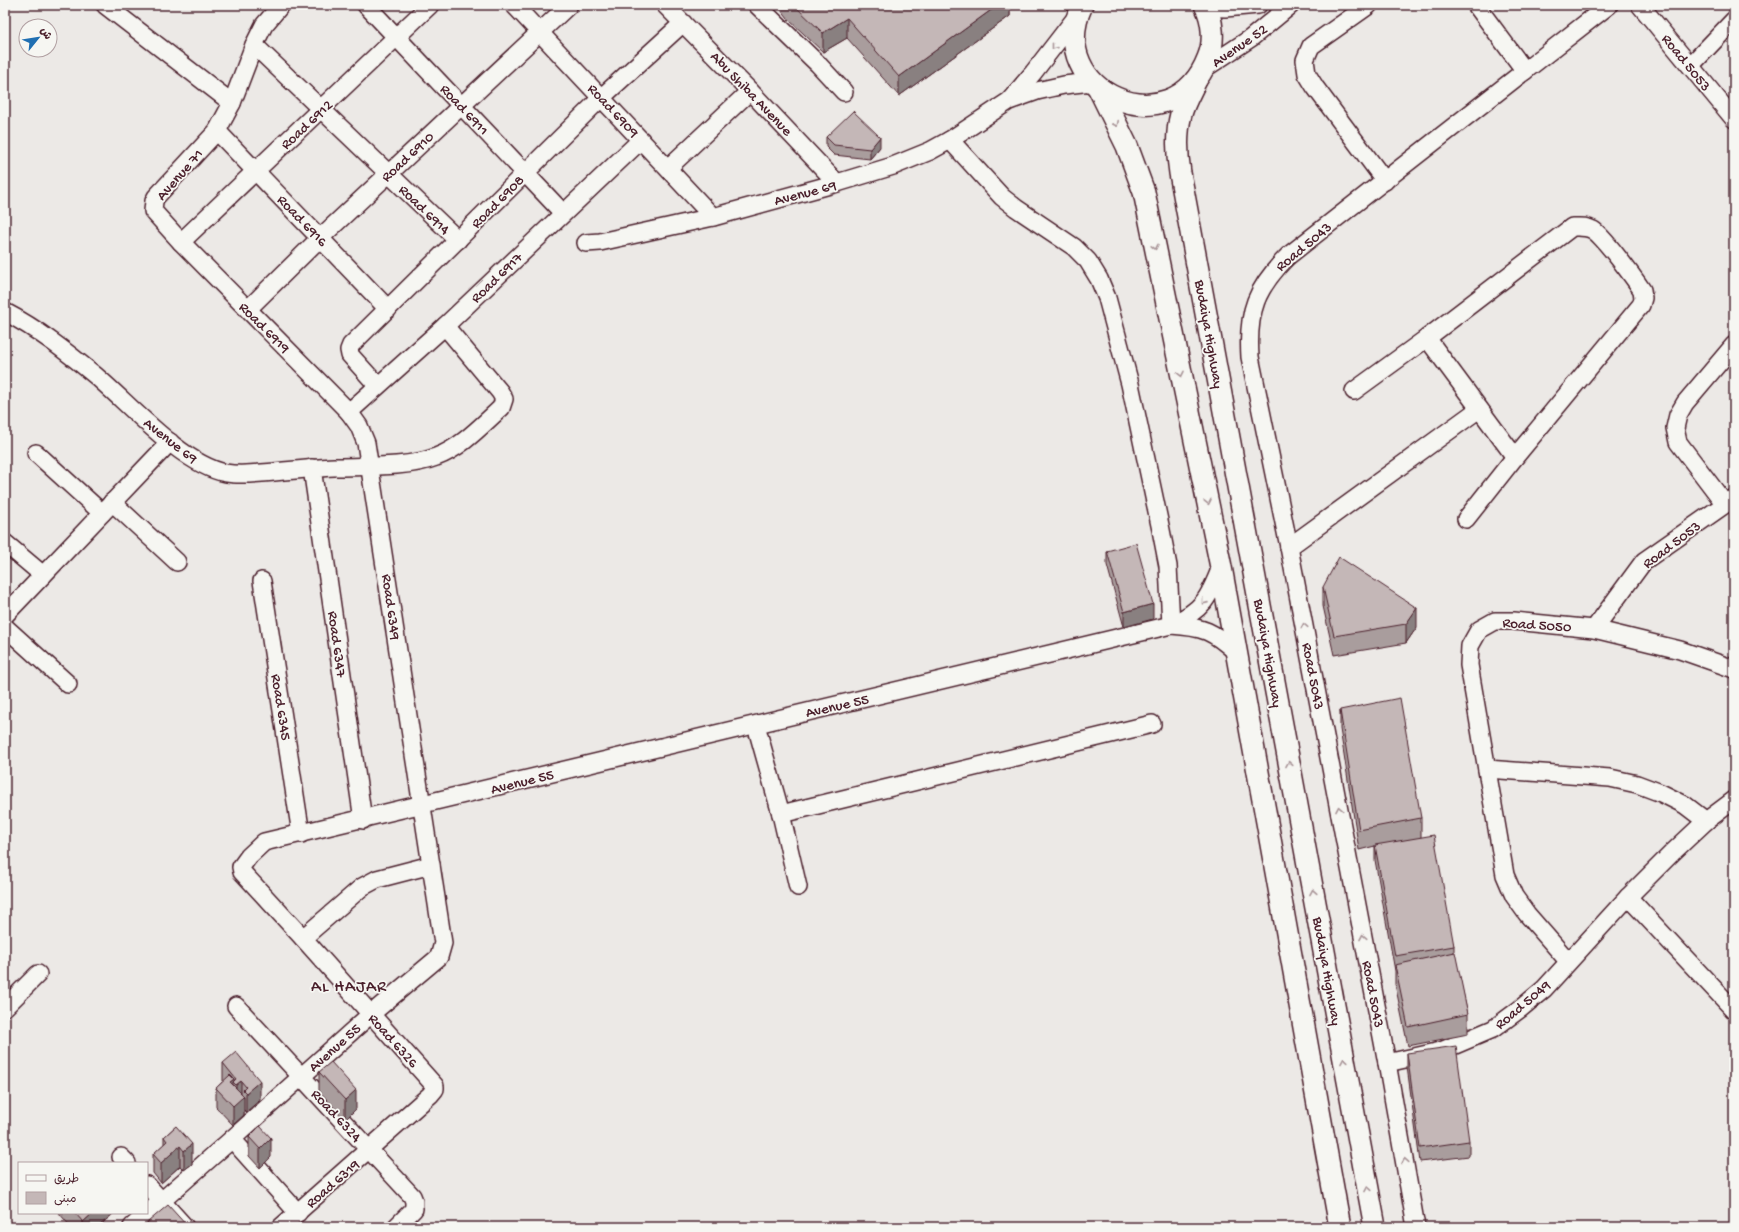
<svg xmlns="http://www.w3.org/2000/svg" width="1739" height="1232" font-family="'Gochi Hand','Playpen Sans Arabic',sans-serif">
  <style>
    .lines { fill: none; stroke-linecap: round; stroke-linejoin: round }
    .minor-casing { stroke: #4a1f2b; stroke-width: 20 }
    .major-casing { stroke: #4a1f2b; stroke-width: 24 }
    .minor { stroke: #f6f6f2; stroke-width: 17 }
    .major { stroke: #f6f6f2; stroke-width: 21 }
    .wall { fill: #a99d9d; stroke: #4a1f2b }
    .shaded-wall { fill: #898080; stroke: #4a1f2b }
    .building { fill: #c4b7b7; stroke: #4a1f2b }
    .oneway { stroke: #a99598 }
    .labels { text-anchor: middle; stroke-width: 3.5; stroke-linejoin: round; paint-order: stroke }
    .street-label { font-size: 15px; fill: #4a1f2b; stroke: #f6f6f2 }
    .quarter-label { font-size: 17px; letter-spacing: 1px; fill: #4a1f2b; stroke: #f6f6f2 }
  </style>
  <rect width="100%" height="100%" fill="#ece9e6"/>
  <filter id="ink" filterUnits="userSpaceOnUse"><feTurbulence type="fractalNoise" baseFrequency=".025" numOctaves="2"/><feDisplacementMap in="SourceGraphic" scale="8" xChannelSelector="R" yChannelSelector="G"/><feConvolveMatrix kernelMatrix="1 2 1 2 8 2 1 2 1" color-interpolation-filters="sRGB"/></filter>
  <g filter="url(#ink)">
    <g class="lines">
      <defs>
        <g id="minor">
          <polyline points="105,5 232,103"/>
          <polyline points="366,5 563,213"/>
          <polyline points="514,5 713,217"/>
          <polyline points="665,5 750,91 837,183"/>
          <polyline points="757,5 818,64 844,92"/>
          <polyline points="1369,5 1311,46 1305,60 1307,74 1315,87 1385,181"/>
          <polyline points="1476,5 1525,71"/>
          <polyline points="1640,5 1734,119"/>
          <polyline points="1206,7 1225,8 1258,5"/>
          <polyline points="254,45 458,240"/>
          <polyline points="1691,65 1734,20"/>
          <polyline points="1204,69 1251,38 1291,5"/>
          <polyline points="1011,99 1033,73 1077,16"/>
          <polyline points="217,131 388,309"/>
          <polyline points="950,140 1002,197 1016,208 1074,247 1088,261 1099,279 1107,298 1130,384 1161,530 1168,566 1171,625"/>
          <polyline points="668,168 750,91"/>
          <polyline points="181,242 430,5"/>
          <polyline points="586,243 600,242 713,217 837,183 893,166 930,151 950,140 1009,101 1037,91 1064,85 1092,82"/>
          <polyline points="248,309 320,238 569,5"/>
          <path d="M5 312C38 329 68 353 96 376 130 405 183 465 226 473 242 476 258 473 274 472 294 470 314 468 334 467 365 466 408 468 436 457 461 448 482 425 501 408L504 399 500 392 445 326"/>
          <polyline points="1427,338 1515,457"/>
          <polyline points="377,385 350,355 349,350 351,345 602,97 683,23"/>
          <path d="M1354 391 1427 338 1572 227C1580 227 1586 226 1593 230 1603 236 1634 278 1642 290L1643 298 1641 305 1515 457 1466 519"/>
          <polyline points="349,412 445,326 641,140"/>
          <polyline points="36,453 102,513"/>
          <polyline points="312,468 363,820"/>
          <polyline points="112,502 177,562"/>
          <polyline points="1725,504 1678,442 1675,428 1678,415 1685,403 1734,345"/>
          <polyline points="5,543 43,575"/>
          <polyline points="1289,547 1479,409"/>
          <polyline points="262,581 301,834"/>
          <polyline points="5,615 170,442"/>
          <path d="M1171 625C1204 627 1213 631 1237 653"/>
          <polyline points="5,627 68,684"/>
          <polyline points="1594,629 1644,561 1734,498"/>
          <polyline points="756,725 781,814 798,887"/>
          <polyline points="1487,769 1610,778 1637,784 1661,793 1685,805 1706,821"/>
          <polyline points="781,814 1152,724"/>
          <polyline points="1628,897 1734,1010"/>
          <polyline points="303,938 362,887 377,879 431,865"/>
          <polyline points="1568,961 1527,914 1514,896 1505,875 1469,665 1470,646 1479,630 1495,621 1514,621 1594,629 1680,650 1734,669"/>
          <polyline points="236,1006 412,1196 414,1201 414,1209 396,1227"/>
          <polyline points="5,1007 38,974"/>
          <polyline points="1387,1063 1441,1051 1493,1029 1520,1009 1544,989 1628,897 1673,852 1706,821 1734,800"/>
          <polyline points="232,1139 298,1213"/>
          <polyline points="121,1157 127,1163"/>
          <polyline points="147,1185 185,1227"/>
          <polyline points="132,1227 232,1139 371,1014 439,957 443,943 366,443 359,426 349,412 181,242 153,211 154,201 156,197 217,131 232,103 254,45 264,25 281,5"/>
          <path d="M281 1227 430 1095 435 1089V1086L303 938 242 872 241 867 249 856 264 842 1171 625C1203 610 1209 598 1221 567"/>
          <path d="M1416 1227 1387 1063 1289 547 1250 357C1247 311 1256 288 1288 256L1609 5"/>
        </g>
        <g id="major">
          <path d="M1082 5C1042 92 1173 149 1208 58 1215 42 1213 20 1205 5"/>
          <path d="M1196 80C1191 91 1184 103 1181 114 1176 133 1177 154 1180 173L1375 1227"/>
          <polyline points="1099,89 1127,146 1144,192 1221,567 1340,1227"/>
        </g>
      </defs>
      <use href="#minor" class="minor-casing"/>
      <use href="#major" class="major-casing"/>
      <use href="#minor" class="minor"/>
      <use href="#major" class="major"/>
    </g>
    <g class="wall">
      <polygon points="777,5 1010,5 1010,16 899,96 847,38 823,52 788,19"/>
      <polygon points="826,137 880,147 870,159 834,155 826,147"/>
      <polygon points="1107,551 1153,619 1124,627 1107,565"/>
      <polygon points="1323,587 1417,627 1406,643 1334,655 1323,606"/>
      <polygon points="1340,710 1421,818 1421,837 1454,946 1454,953 1468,1014 1468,1034 1408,1046 1395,984 1395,971 1375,860 1375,846 1359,850 1340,729"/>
      <polygon points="1407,1053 1469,1141 1469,1156 1420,1162 1407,1067"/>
      <polygon points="223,1063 260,1100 246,1112 244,1110 244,1115 233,1125 216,1107 216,1088 223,1081"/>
      <polygon points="319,1072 356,1109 345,1120 319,1091"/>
      <polygon points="176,1126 192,1164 184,1170 180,1166 161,1183 153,1173 153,1154 164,1144 164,1137"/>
      <polygon points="249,1137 271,1157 260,1168 249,1156"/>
      <polygon points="59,1213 114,1213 98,1227 71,1227"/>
    </g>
    <g class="shaded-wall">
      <polygon points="998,5 1010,5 1010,16 899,96 899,77"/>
      <polygon points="847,18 847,38 823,52 823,33"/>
      <polygon points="880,137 880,147 870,159 870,149"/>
      <polygon points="1153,604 1153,619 1124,627 1124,612"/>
      <polygon points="1417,608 1417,627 1406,643 1406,624"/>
      <polygon points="234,1079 234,1083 233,1082 233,1099 230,1082"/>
      <polygon points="241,1081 241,1099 244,1096 244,1115 233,1125 233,1106 236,1103 236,1085"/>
      <polygon points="260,1081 260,1100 246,1112 246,1093"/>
      <polygon points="356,1090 356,1109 345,1120 345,1100"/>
      <polygon points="271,1138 271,1157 260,1168 260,1149"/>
      <polygon points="192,1144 192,1164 184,1170 184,1151"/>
      <polygon points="180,1146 180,1166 161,1183 161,1163"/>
      <polygon points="93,1213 114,1213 98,1227 83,1227 83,1222"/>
    </g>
    <g class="building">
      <polygon points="794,5 998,5 899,77 847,18 823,33"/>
      <polygon points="853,111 880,137 870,149 834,145 826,137"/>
      <polygon points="1136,543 1153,604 1124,612 1107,551"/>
      <polygon points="1339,557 1417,608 1406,624 1334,636 1323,587"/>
      <polygon points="1400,698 1421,818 1359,830 1340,710"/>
      <polygon points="1434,835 1454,946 1395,956 1375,845"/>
      <polygon points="1455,952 1468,1014 1408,1027 1395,965"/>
      <polygon points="1456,1046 1469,1141 1420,1148 1407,1053"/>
      <polygon points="236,1052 260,1081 246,1093 243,1090 246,1087 241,1081 236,1085 233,1082 236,1079 223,1063"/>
      <polygon points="331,1062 356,1090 345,1100 319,1072"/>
      <polygon points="230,1075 234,1079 230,1082 244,1096 233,1106 216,1088"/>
      <polygon points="176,1126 192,1144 184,1151 180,1146 161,1163 153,1154 167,1141 164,1137"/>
      <polygon points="260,1126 271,1138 260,1149 249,1137"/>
      <polygon points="168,1205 188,1227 142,1227"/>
      <polygon points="75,1213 93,1213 83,1222"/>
    </g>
    <defs><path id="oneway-chevron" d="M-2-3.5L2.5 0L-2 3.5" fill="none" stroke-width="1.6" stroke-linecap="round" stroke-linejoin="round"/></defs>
    <g class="oneway">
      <use href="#oneway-chevron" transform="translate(1054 47) rotate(128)"/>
      <use href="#oneway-chevron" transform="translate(1116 124) rotate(63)"/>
      <use href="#oneway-chevron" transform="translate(1155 247) rotate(78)"/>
      <use href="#oneway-chevron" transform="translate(1181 374) rotate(78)"/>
      <use href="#oneway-chevron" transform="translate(1208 502) rotate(78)"/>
      <use href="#oneway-chevron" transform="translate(1204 602) rotate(129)"/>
      <use href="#oneway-chevron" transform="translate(1304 626) rotate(-101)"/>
      <use href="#oneway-chevron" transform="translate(1289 764) rotate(-100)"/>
      <use href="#oneway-chevron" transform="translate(1339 809) rotate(-101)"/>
      <use href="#oneway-chevron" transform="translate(1313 892) rotate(-100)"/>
      <use href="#oneway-chevron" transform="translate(1363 937) rotate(-101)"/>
      <use href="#oneway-chevron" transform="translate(1344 1061) rotate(-100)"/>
      <use href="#oneway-chevron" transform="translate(1405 1161) rotate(-100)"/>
      <use href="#oneway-chevron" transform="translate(1368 1189) rotate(-100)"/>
    </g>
  </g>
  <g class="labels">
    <g class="street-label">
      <text transform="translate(1239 45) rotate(-35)" y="5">Avenue 52</text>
      <text transform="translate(1687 62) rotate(51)" y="5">Road 5053</text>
      <text transform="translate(752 93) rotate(46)" y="5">Abu Shiba Avenue</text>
      <text transform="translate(465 109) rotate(47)" y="5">Road 6911</text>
      <text transform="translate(614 110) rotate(47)" y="5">Road 6909</text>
      <text transform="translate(306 124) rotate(-43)" y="5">Road 6912</text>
      <text transform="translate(407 156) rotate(-43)" y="5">Road 6910</text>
      <text transform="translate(179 174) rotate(-49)" y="5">Avenue 71</text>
      <text transform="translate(805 192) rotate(-15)" y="5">Avenue 69</text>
      <text transform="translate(497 201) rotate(-45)" y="5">Road 6908</text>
      <text transform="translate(425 209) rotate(44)" y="5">Road 6914</text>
      <text transform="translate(303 220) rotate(46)" y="5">Road 6916</text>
      <text transform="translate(1303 246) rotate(-40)" y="5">Road 5043</text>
      <text transform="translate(496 277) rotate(-44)" y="5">Road 6917</text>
      <text transform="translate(265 327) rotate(45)" y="5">Road 6919</text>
      <text transform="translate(1210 334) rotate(80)" y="5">Budaiya Highway</text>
      <text transform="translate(171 440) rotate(38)" y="5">Avenue 69</text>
      <text transform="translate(1671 544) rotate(-37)" y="5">Road 5053</text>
      <text transform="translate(392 607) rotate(82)" y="5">Road 6349</text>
      <text transform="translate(1537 624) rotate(4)" y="5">Road 5050</text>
      <text transform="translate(338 644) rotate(82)" y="5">Road 6347</text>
      <text transform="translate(1269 653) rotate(80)" y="5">Budaiya Highway</text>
      <text transform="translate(1314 676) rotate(79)" y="5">Road 5043</text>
      <text transform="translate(837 705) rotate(-13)" y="5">Avenue 55</text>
      <text transform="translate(282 707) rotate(81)" y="5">Road 6345</text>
      <text transform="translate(522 781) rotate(-14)" y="5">Avenue 55</text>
      <text transform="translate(1328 971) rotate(80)" y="5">Budaiya Highway</text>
      <text transform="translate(1374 994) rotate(79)" y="5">Road 5043</text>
      <text transform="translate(1522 1004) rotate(-40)" y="5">Road 5049</text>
      <text transform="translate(394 1040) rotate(48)" y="5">Road 6326</text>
      <text transform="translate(334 1047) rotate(-42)" y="5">Avenue 55</text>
      <text transform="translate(337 1115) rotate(47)" y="5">Road 6324</text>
      <text transform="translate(332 1183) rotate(-41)" y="5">Road 6319</text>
    </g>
    <g class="quarter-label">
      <text x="349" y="991">AL HAJAR</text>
    </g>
  </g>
  <rect width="1739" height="1232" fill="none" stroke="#f6f6f2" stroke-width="20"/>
  <rect x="10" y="10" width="1719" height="1212" fill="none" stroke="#4a1f2b" stroke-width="1.5" filter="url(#ink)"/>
  <rect x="18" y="1162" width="130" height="52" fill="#f6f6f2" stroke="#b1a0a2"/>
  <rect x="26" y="1175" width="20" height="6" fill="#f6f6f2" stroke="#b1a0a2"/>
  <text x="54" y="1182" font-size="12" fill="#4a1f2b">طريق</text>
  <rect x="26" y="1192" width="20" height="12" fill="#c4b7b7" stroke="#b1a0a2"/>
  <text x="54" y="1202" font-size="12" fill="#4a1f2b">مبنى</text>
  <g transform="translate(38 38) rotate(60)"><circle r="19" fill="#f6f6f2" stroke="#b1a0a2"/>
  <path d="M0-3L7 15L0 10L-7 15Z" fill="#1f6fb2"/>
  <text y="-6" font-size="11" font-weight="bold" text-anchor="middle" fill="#4a1f2b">ش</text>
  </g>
</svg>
